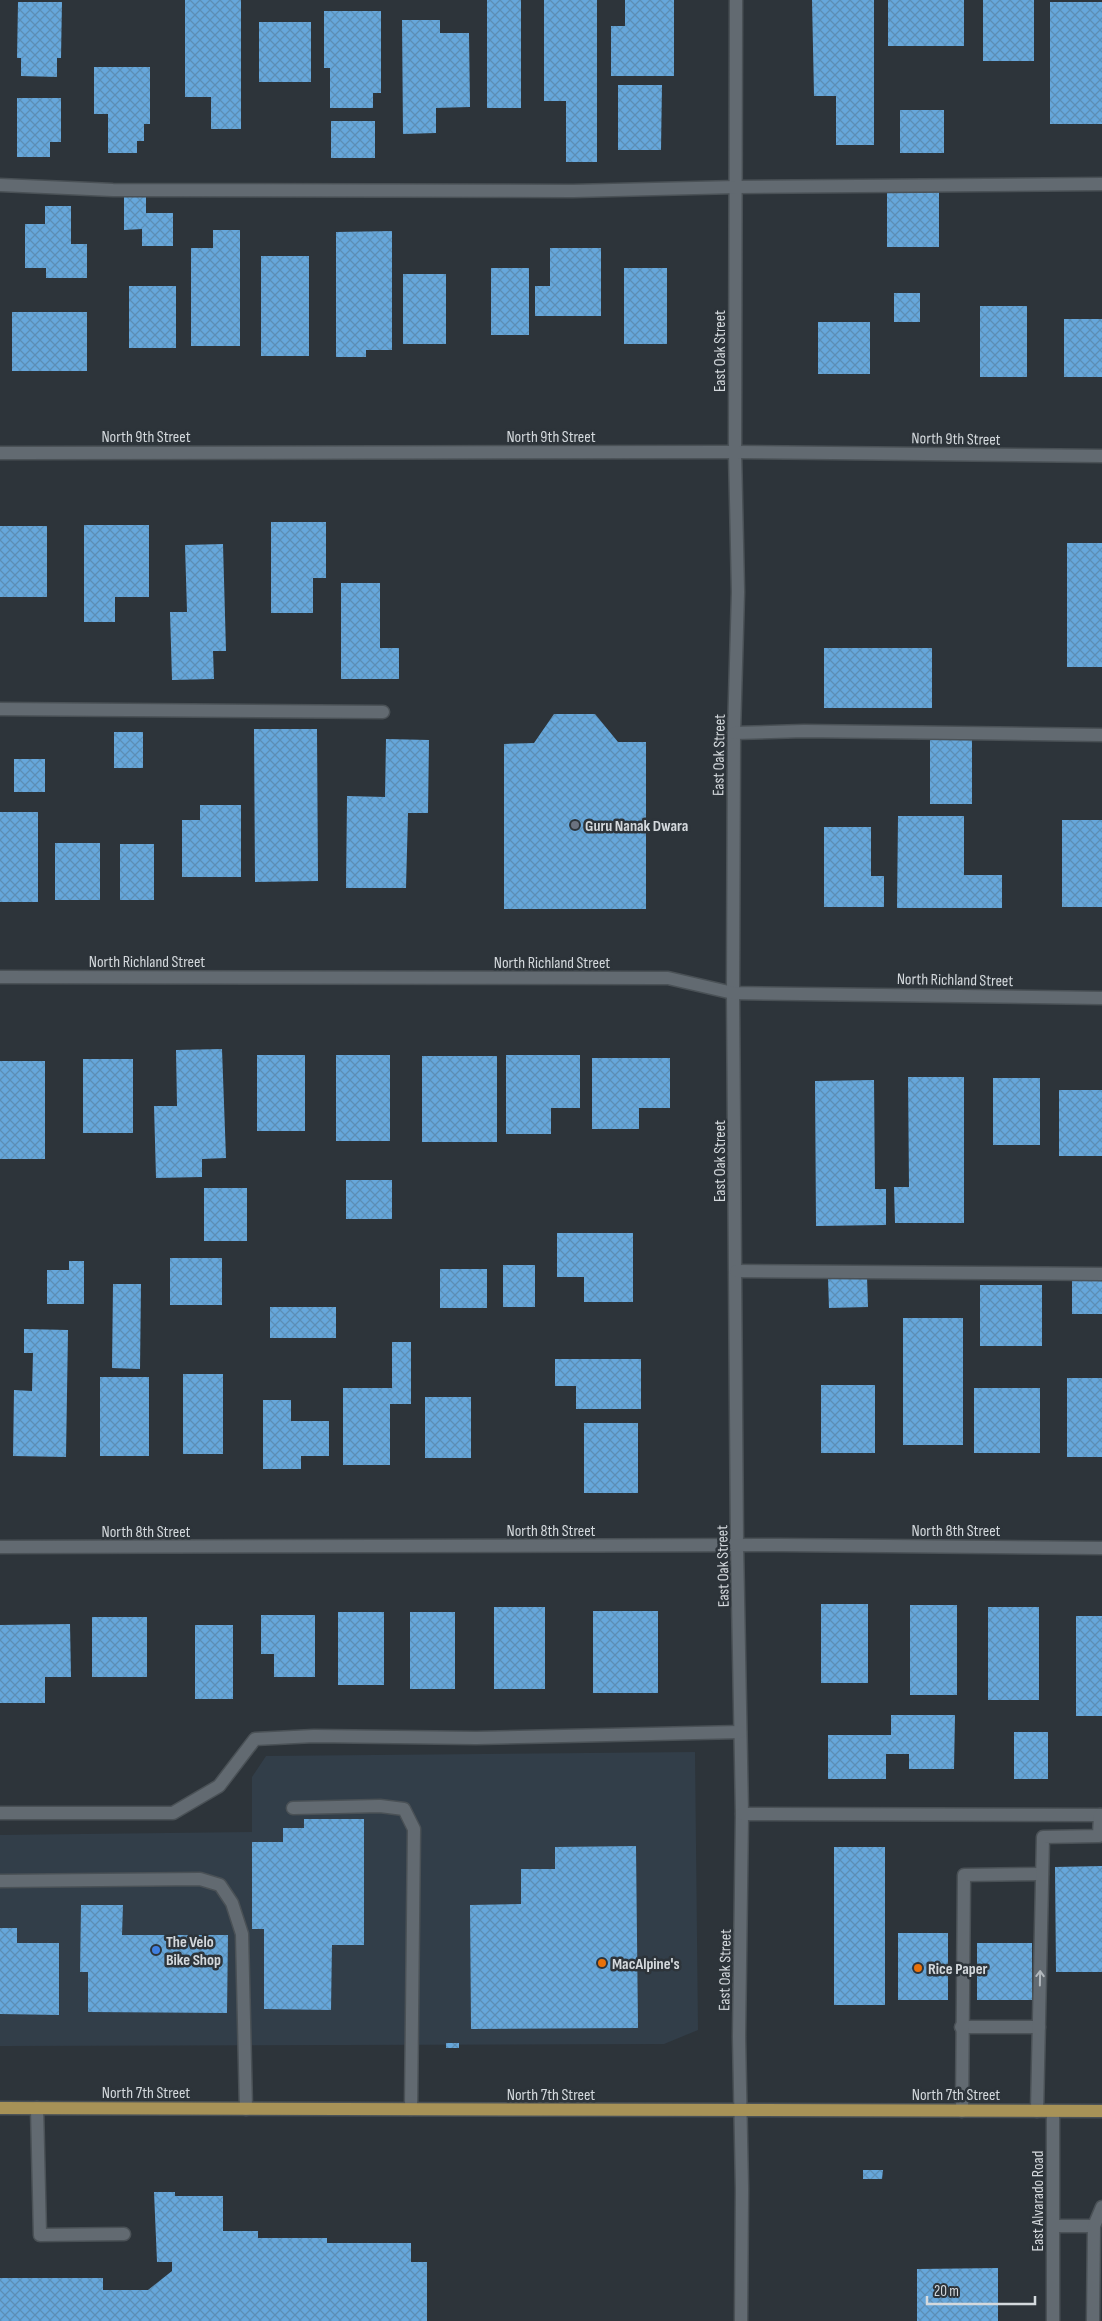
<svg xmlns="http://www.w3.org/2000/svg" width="1102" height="2321" font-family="'Sofia Sans Condensed',sans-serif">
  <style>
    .built { fill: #323e49 }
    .building { fill: url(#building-cross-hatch) }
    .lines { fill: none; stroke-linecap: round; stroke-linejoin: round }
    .minor-casing { stroke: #4a5156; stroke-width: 15 }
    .major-casing { stroke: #4a5156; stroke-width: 15 }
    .minor { stroke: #626a71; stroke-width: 12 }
    .major { stroke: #a79257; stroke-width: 12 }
    .oneway { stroke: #b2b8bd }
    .worship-dot { fill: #6b7280; stroke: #2d343a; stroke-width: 2 }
    .shop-dot { fill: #3f7fe0; stroke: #2d343a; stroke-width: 2 }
    .food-dot { fill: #e8710a; stroke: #2d343a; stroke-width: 2 }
    .labels { text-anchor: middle; stroke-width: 5; stroke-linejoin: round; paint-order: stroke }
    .street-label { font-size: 16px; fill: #d4d9dd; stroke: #2d343a }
    .poi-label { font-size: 16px; font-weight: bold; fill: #d4d9dd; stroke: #2d343a; text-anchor: start }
  </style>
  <defs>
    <pattern id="building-cross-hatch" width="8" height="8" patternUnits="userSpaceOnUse" patternTransform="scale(1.25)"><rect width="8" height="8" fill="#66a7db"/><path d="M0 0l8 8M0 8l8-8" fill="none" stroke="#5c8eb5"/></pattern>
  </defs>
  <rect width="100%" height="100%" fill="#2d343a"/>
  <polygon class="built" points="695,1752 698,2030 664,2044 0,2046 0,1835 252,1832 252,1777 266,1756"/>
  <g class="building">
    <polygon points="185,0 241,0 241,129 211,129 211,97 185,97"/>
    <rect x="487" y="0" width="34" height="108"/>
    <polygon points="544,0 597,0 597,162 566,162 566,101 544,101"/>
    <polygon points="625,0 674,0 674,76 611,76 611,26 625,26"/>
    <polygon points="812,0 874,0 874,145 836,145 836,96 814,96"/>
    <rect x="888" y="0" width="76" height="46"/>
    <rect x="983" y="0" width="51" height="61"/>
    <polygon points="18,2 62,2 61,58 57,58 57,77 21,76 21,58 17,58"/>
    <rect x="1050" y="2" width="52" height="122"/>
    <polygon points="324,11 381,11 381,93 373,93 373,108 330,108 330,68 324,68"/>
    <polygon points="402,20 440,20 440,33 469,33 470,107 436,108 436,133 403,134"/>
    <rect x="259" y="22" width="52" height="60"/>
    <polygon points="94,67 150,67 150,124 144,124 144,141 137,141 137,153 108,153 108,114 94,114"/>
    <polygon points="618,85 662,85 661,150 618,150"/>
    <polygon points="17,98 61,98 61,142 50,142 50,157 17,157"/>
    <rect x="900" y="110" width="44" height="43"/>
    <rect x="331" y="121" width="44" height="37"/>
    <rect x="887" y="192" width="52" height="55"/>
    <polygon points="124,197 146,197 146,213 173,213 173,246 142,246 142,229 124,230"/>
    <polygon points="45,206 71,206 71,244 87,244 87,278 46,278 46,268 25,268 25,224 45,224"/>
    <polygon points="213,230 240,230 240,346 191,346 191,248 213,248"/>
    <polygon points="392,231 392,350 366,350 366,357 336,357 336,232"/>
    <polygon points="550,248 601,248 601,316 535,316 535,286 550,286"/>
    <rect x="261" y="256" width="48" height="100"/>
    <rect x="491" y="268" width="38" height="67"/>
    <rect x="624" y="268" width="43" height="76"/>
    <rect x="403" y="274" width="43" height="70"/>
    <rect x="129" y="286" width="47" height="62"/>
    <rect x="894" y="293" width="26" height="29"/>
    <rect x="980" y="306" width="47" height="71"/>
    <rect x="12" y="312" width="75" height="59"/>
    <rect x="1064" y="319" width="38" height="58"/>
    <rect x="818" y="322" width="52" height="52"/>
    <polygon points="271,522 326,522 326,578 313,578 313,613 271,613"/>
    <polygon points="84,525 149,525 149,597 115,597 115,622 84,622"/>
    <rect x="0" y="526" width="47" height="71"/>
    <rect x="1067" y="543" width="35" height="124"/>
    <polygon points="223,544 226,651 213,651 214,679 172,680 170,612 187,612 185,545"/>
    <polygon points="341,583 380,583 380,648 399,648 399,679 341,679"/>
    <rect x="824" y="648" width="108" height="60"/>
    <polygon points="554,714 595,714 618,742 646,742 646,909 504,909 504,744 534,743"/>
    <polygon points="254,729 317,729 318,881 255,882"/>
    <rect x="114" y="732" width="29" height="36"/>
    <rect x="930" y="736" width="42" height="68"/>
    <polygon points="386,739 429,740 428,813 408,813 406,888 346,888 347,796 385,797"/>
    <rect x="14" y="759" width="31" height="33"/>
    <polygon points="200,805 241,805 241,877 182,877 182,820 200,820"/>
    <rect x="0" y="812" width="38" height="90"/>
    <polygon points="898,816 964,816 964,875 1002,875 1002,908 897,908"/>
    <rect x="1062" y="820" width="40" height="87"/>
    <polygon points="824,827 871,827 871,876 884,876 884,907 824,907"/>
    <rect x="55" y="843" width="45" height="57"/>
    <rect x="120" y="844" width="34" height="56"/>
    <polygon points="222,1049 226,1158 202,1159 202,1177 156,1178 154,1106 177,1106 176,1050"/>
    <rect x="257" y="1055" width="48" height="76"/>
    <rect x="336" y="1055" width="54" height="86"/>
    <polygon points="506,1055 580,1055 580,1108 551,1108 551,1134 506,1134"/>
    <rect x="422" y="1056" width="75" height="86"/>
    <polygon points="592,1058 670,1058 670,1108 639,1108 639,1129 592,1129"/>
    <rect x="83" y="1059" width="50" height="74"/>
    <rect x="0" y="1061" width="45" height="98"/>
    <polygon points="908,1077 964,1077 964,1223 895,1223 894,1187 909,1187"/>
    <rect x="993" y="1078" width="47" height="67"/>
    <polygon points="874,1080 875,1189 886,1189 886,1225 816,1226 815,1081"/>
    <rect x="1059" y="1090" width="43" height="66"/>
    <rect x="346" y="1180" width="46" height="39"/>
    <rect x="204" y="1188" width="43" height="53"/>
    <polygon points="557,1233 633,1233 633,1302 584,1302 584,1277 557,1277"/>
    <rect x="170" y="1258" width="52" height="47"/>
    <polygon points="69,1261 84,1261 84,1304 47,1304 47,1270 69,1270"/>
    <rect x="503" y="1265" width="32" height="42"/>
    <rect x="440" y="1269" width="47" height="39"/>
    <polygon points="867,1277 868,1307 829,1308 828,1278"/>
    <rect x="1072" y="1279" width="30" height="35"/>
    <polygon points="113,1284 141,1284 140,1369 112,1368"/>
    <rect x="980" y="1285" width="62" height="61"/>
    <rect x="270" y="1307" width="66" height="31"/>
    <rect x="903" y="1318" width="60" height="127"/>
    <polygon points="24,1329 68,1330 66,1457 13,1456 14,1390 32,1391 33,1353 24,1353"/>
    <polygon points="392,1342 411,1342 411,1404 390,1404 390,1465 343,1465 343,1388 392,1388"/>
    <polygon points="555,1359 641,1359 641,1409 576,1409 576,1386 555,1386"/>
    <rect x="183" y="1374" width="40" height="80"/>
    <rect x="100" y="1377" width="49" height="79"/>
    <rect x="1067" y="1378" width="35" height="79"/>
    <rect x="821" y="1385" width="54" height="68"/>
    <rect x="974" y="1388" width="66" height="65"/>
    <rect x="425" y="1397" width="46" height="61"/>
    <polygon points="263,1400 291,1400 291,1421 329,1421 329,1456 301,1456 301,1469 263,1469"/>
    <rect x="584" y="1423" width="54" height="70"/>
    <rect x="821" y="1604" width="47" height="79"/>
    <rect x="910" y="1605" width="47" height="90"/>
    <rect x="494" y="1607" width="51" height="82"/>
    <rect x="988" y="1607" width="51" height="93"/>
    <rect x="593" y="1611" width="65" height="82"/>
    <rect x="338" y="1612" width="46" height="73"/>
    <rect x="410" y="1612" width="45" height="77"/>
    <polygon points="261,1615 315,1615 315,1677 274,1677 274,1654 261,1654"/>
    <rect x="1076" y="1616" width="26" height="100"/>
    <rect x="92" y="1617" width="55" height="60"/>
    <polygon points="70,1624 71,1677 45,1677 45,1703 0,1703 0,1625"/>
    <rect x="195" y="1625" width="38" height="74"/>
    <polygon points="891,1715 955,1715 954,1769 909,1769 909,1754 886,1754 886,1779 828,1779 828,1735 891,1735"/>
    <rect x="1014" y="1732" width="34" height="47"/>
    <polygon points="304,1819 364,1819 364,1945 332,1945 331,2010 264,2009 264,1929 252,1929 252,1842 283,1842 283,1828 304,1828"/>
    <polygon points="636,1846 638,2028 471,2029 470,1905 521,1904 521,1869 555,1869 555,1847"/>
    <rect x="834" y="1847" width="51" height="158"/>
    <polygon points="1102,1866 1102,1972 1056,1972 1055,1867"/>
    <polygon points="81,1905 123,1905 122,1935 228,1935 227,2013 88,2012 88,1972 80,1972"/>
    <polygon points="0,1928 17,1928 17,1943 59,1943 59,2015 0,2014"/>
    <rect x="898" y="1933" width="50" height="67"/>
    <rect x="977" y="1943" width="55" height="57"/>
    <rect x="446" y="2043" width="13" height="5"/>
    <polygon points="863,2170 883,2170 882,2179 863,2179"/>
    <polygon points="154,2192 175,2192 175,2196 223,2196 223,2231 258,2231 258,2238 327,2238 327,2243 411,2243 411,2262 427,2262 427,2321 0,2321 0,2278 103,2278 103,2290 148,2290 172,2271 172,2262 157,2262"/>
    <polygon points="998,2268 998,2321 917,2321 917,2269"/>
  </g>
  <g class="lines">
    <defs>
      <g id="minor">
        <polyline points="736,0 735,452 738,592 734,733 733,993 737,1545 742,1814 739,2037 742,2189 741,2321"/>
        <polyline points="0,185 113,190 573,191 736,187 1102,184"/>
        <polyline points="0,453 735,452 1102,456"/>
        <polyline points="0,709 383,712"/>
        <polyline points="734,733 804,731 1102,735"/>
        <polyline points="0,977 668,978 733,993 1102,998"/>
        <polyline points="736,1271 1102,1274"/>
        <polyline points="0,1547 780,1545 1102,1548"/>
        <polyline points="293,1808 380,1806 404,1809 414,1829 411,2109"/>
        <polyline points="0,1813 173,1813 219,1786 255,1739 314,1736 476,1738 740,1732"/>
        <polyline points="742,1814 1102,1815"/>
        <polyline points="0,1881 200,1879 220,1885 232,1903 242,1934 246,2109"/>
        <polyline points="961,2027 1039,2027"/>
        <polyline points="37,2108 40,2235 124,2234"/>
        <polyline points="962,2111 964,1875 1042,1874"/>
        <polyline points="1037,2111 1043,1837 1099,1836 1100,1815"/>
        <polyline points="1053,2226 1094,2226"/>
        <polyline points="1053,2321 1053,2112"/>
        <polyline points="1093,2321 1094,2226 1102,2207"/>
      </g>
      <polyline id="major" points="0,2108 1102,2111"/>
    </defs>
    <use href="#minor" class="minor-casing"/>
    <use href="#major" class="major-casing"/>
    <use href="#minor" class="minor"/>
    <use href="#major" class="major"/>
  </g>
  <defs><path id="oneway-shaft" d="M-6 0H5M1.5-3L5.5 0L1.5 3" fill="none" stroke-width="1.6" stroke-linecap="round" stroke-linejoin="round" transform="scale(1.25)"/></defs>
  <use class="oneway" href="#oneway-shaft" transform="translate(1040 1978) rotate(-89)"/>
  <circle class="worship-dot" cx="575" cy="825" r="5"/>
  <circle class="shop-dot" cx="156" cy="1950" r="5"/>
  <g class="food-dot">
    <circle cx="602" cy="1963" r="5"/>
    <circle cx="918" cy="1968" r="5"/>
  </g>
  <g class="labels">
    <g class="street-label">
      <text transform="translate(719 351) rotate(-90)" y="6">East Oak Street</text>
      <text x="146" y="442">North 9th Street</text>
      <text x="551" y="442">North 9th Street</text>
      <text transform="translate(956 438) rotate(1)" y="6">North 9th Street</text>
      <text transform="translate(718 755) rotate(-89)" y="6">East Oak Street</text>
      <text x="147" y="967">North Richland Street</text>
      <text x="552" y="968">North Richland Street</text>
      <text transform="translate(955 979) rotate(1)" y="6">North Richland Street</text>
      <text transform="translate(719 1161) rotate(-90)" y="6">East Oak Street</text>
      <text x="551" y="1536">North 8th Street</text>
      <text x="956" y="1536">North 8th Street</text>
      <text x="146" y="1537">North 8th Street</text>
      <text transform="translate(722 1566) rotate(-91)" y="6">East Oak Street</text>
      <text transform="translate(724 1970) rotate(-89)" y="6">East Oak Street</text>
      <text x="146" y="2098">North 7th Street</text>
      <text x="551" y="2100">North 7th Street</text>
      <text x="956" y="2100">North 7th Street</text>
      <text transform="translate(1037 2201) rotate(-90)" y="6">East Alvarado Road</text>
    </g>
    <g class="poi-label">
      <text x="585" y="831">Guru Nanak Dwara</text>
      <text x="166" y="1947">The Velo<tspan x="166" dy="18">Bike Shop</tspan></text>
      <text x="612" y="1969">MacAlpine's</text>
      <text x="928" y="1974">Rice Paper</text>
    </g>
  </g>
  <path d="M927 2296v8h108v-8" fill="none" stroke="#d4d9dd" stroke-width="2.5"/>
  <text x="934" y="2296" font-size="15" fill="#d4d9dd" stroke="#2d343a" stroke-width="4" paint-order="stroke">20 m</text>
</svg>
